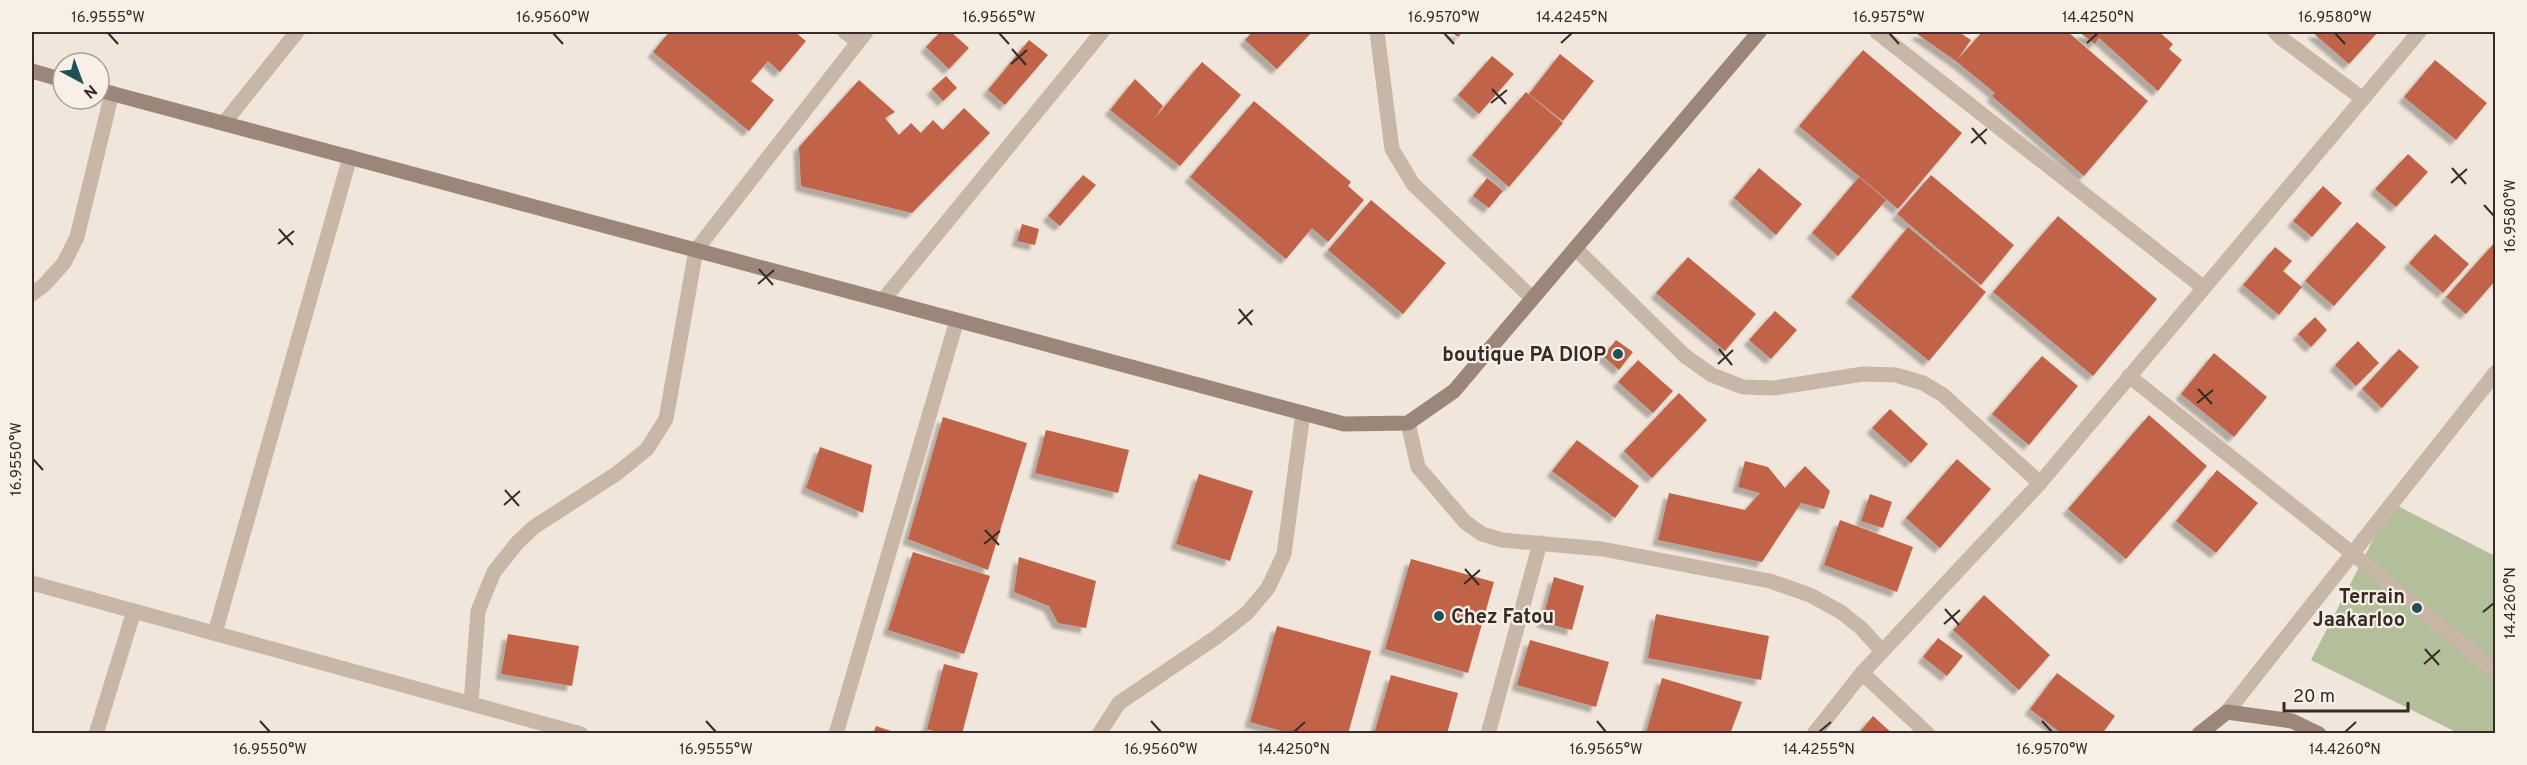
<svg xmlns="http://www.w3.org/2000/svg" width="2527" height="765" font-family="Overpass,sans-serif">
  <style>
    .green { fill: #b3bf9b }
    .building { fill: #c16448; filter: url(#shadow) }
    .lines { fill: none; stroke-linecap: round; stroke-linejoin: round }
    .street { stroke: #c8b6a7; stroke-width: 15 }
    .secondary { stroke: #9c8579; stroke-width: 15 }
    .ticks { fill: none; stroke: #352b27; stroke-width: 2 }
    .poi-dot { fill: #1f5255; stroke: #f8f0e7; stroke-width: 2 }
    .labels { text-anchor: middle; stroke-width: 4.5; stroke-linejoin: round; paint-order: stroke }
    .poi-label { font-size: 20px; font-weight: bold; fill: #352b27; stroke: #f8f0e7; text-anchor: end }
    .neatline { fill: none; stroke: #352b27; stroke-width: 2 }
    .ticks-label { font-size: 15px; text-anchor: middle; fill: #352b27 }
  </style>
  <defs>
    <filter id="shadow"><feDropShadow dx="-5.5" dy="5.5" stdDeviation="1.5" flood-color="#0004"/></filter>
  </defs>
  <rect width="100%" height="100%" fill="#f1e6db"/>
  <polygon class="green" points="2392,503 2495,556 2495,733 2458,733 2311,660"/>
  <g class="building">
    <polygon points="669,32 795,32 806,41 780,72 768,61 751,81 774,100 749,131 653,52"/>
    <polygon points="940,32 951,32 969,48 949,69 926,47"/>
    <polygon points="1252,32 1312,32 1277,69 1245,40"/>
    <polygon points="1451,32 1463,32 1458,37"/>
    <polygon points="1919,32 1959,32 1971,40 1958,59 1982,32 2068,32 2148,101 2084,176 1992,96 1995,93 1956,61 1917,34"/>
    <polygon points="2079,32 2159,32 2173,44 2169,49 2182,60 2158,91 2099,38 2095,44"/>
    <polygon points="2312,32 2378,32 2349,64"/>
    <polygon points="1029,40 1048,55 1005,105 988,90"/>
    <polygon points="1863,50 1962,133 1898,209 1799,126"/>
    <polygon points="1560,54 1594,81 1563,121 1529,94"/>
    <polygon points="1492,56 1514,74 1479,114 1458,95"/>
    <polygon points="2435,60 2487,103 2456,140 2404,97"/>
    <polygon points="1202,62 1241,95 1180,166 1110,110 1135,79 1163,106 1154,119"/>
    <polygon points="946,76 957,88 943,101 932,89"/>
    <polygon points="859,80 895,112 885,118 899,135 911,123 921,133 933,120 943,130 964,108 990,133 912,213 801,186 799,147"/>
    <polygon points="1526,92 1563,123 1509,187 1472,155"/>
    <polygon points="1254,101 1351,182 1348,186 1364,200 1328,242 1312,228 1286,259 1190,177"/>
    <polygon points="2408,154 2428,172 2396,207 2375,189"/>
    <polygon points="1759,168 1802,204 1776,235 1734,198"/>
    <polygon points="1083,175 1096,185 1060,226 1048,216"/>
    <polygon points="1931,175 2014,245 1981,285 1897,214"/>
    <polygon points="1859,177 1886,200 1838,256 1812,233"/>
    <polygon points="1487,178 1503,191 1489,208 1473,196"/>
    <polygon points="2323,186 2342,203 2312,237 2293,221"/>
    <polygon points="1371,200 1446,263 1403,314 1328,250"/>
    <polygon points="2058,216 2157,299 2093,376 1993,292"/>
    <polygon points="2357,222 2386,247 2334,306 2305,281"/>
    <polygon points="1022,224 1039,229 1035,245 1017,241"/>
    <polygon points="1908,227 1986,292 1929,361 1851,297"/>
    <polygon points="2435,234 2469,264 2443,293 2409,263"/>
    <polygon points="2496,241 2496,280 2466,314 2446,297"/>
    <polygon points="2275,247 2292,261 2283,271 2302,287 2279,315 2243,285"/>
    <polygon points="1688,257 1756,314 1725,351 1656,293"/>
    <polygon points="1775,311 1797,330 1771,359 1749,340"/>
    <polygon points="2315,317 2327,330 2311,347 2298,334"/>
    <polygon points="1616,340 1633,352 1619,370 1603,356"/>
    <polygon points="2358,341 2379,363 2356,386 2335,365"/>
    <polygon points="2399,349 2419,367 2382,408 2362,389"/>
    <polygon points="2214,353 2267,397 2234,437 2181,394"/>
    <polygon points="2042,356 2078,386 2029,445 1992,414"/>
    <polygon points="1638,360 1673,391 1653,413 1618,382"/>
    <polygon points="1679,393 1707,420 1652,478 1624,451"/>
    <polygon points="1890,409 1928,444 1911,463 1872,428"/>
    <polygon points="2149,415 2207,466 2126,559 2068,509"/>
    <polygon points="943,417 1027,443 988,570 908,539"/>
    <polygon points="1046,430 1129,450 1118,493 1035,473"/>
    <polygon points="1577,440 1639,486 1615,518 1552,471"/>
    <polygon points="820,447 872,465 863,513 806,488"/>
    <polygon points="1957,459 1991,489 1940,548 1906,518"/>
    <polygon points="1745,461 1768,467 1785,488 1805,466 1830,491 1824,509 1801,503 1762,562 1658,540 1669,493 1745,510 1760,493 1738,487"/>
    <polygon points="2217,470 2258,503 2216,553 2176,521"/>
    <polygon points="1199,474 1253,491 1230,561 1176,544"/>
    <polygon points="1870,494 1892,502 1883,528 1861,521"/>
    <polygon points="1840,520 1913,547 1897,592 1824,565"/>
    <polygon points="913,552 990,576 964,654 888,630"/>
    <polygon points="1019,557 1096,581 1086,628 1058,623 1049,606 1014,592"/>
    <polygon points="1411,559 1494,582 1468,673 1385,649"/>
    <polygon points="1554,577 1584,586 1572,630 1542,622"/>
    <polygon points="1984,595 2050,655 2019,690 1953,630"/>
    <polygon points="1656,614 1769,636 1761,680 1648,658"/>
    <polygon points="1277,626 1371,651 1348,734 1292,734 1250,722"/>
    <polygon points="508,634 579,646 572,686 501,674"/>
    <polygon points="1938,638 1963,656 1947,676 1923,657"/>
    <polygon points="1530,640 1609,662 1596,707 1517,685"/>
    <polygon points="944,664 978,673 962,734 944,734 927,729"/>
    <polygon points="2057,673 2115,716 2102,734 2062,734 2030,709"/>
    <polygon points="1391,675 1458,693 1447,734 1374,734"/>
    <polygon points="1662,678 1742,702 1730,734 1646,733"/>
    <polygon points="1873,716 1893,734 1858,734"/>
    <polygon points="876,726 897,733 897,734 873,734"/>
  </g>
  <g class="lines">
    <g class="street">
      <polyline points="845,32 857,41"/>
      <polyline points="1377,32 1392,149 1413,184 1532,298"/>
      <polyline points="1877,32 2204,288"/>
      <polyline points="2275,32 2281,38 2363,99"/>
      <polyline points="224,123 297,32"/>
      <polyline points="1575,248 1685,356 1712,375 1743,387 1774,388 1863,374 1896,375 1923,383 1943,395 2040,483"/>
      <polyline points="32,294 44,285 64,263 77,237 112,93"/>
      <polyline points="883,300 1102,32"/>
      <polyline points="2129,376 2353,554 2496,672"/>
      <polyline points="1408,423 1418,467 1465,522 1482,534 1502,540 1602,549 1770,581 1810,595 1841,612 1861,628 1882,651"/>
      <polyline points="32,583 581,734"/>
      <polyline points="215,633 350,157"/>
      <polyline points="1862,673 1928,734"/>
      <polyline points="471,703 478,611 494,572 517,543 534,527 616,474 647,449 666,419 696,250 866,32"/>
      <polyline points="2227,712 2496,372"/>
      <polyline points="96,734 134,611"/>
      <polyline points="836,734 957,320"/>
      <polyline points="1099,734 1119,703 1215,638 1247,613 1268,588 1284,554 1303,413"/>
      <polyline points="1488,734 1540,543"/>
      <polyline points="1814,734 1862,673 2040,483 2419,32"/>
    </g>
    <g class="secondary">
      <polyline points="32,71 63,80"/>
      <polyline points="99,90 1344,424 1408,423 1454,391 1759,32"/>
      <polyline points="2199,734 2227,712 2292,721 2319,734"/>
    </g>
  </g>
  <path class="ticks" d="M108 33 118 44M553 33 563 44M999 33 1009 44M1444 33 1454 44M1889 33 1899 44M2335 33 2345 44M1561 43 1572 33M2087 43 2098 33M1012 49 1026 65M1011 64 1027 50M1492 89 1506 104M1491 103 1507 90M1972 128 1986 144M1971 143 1987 129M2452 168 2466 184M2451 183 2467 169M2484 205 2494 216M279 229 293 245M278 244 294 231M759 269 773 285M758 284 774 270M1239 309 1252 325M1238 324 1253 310M1719 349 1732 365M1718 364 1733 350M2198 389 2212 404M2197 403 2213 390M33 459 43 470M505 490 519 506M504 505 520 491M985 530 999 545M984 544 1000 531M1465 569 1479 585M1464 584 1480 570M1945 609 1959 625M2483 612 2494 603M1944 624 1960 610M2425 649 2439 665M2424 664 2440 650M260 721 270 732M706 721 716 732M1151 721 1161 732M1597 721 1606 732M2042 721 2052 732M1294 732 1305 722M1819 732 1831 722M2345 732 2356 722"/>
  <g class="poi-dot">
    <circle cx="1618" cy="354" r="6"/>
    <circle cx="2417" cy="608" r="6"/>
    <circle cx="1439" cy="616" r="6"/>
  </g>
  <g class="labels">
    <g class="poi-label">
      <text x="1606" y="361">boutique PA DIOP</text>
      <text x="2405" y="603">Terrain<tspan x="2405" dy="23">Jaakarloo</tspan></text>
      <text x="1451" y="623" text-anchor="start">Chez Fatou</text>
    </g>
  </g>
  <rect width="2527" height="765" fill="none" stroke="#f8f0e7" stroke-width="66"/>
  <g transform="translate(81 81) rotate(139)"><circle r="28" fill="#f8f0e7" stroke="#aaa19a" stroke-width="1.5"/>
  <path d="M0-4.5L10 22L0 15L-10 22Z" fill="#1f5255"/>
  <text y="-9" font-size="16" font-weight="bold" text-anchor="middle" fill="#352b27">N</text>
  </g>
  <path d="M2284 702v9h124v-9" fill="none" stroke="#352b27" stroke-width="3"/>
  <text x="2293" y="702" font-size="18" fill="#352b27" stroke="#f8f0e7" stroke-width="4.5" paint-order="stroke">20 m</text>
  <rect x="33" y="33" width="2461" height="699" class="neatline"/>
  <g class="ticks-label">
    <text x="108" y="22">16.9555°W</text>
    <text x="553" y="22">16.9560°W</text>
    <text x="999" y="22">16.9565°W</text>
    <text x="1444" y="22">16.9570°W</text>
    <text x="1572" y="22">14.4245°N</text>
    <text x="1889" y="22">16.9575°W</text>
    <text x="2098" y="22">14.4250°N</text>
    <text x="2335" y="22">16.9580°W</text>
    <text transform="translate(2510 216) rotate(-90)" y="5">16.9580°W</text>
    <text transform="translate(16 459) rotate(-90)" y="5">16.9550°W</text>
    <text transform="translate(2510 603) rotate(-90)" y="5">14.4260°N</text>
    <text x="270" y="754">16.9550°W</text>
    <text x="716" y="754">16.9555°W</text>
    <text x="1161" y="754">16.9560°W</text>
    <text x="1294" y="754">14.4250°N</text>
    <text x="1606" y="754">16.9565°W</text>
    <text x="1819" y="754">14.4255°N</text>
    <text x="2052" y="754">16.9570°W</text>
    <text x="2345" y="754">14.4260°N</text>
  </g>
</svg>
